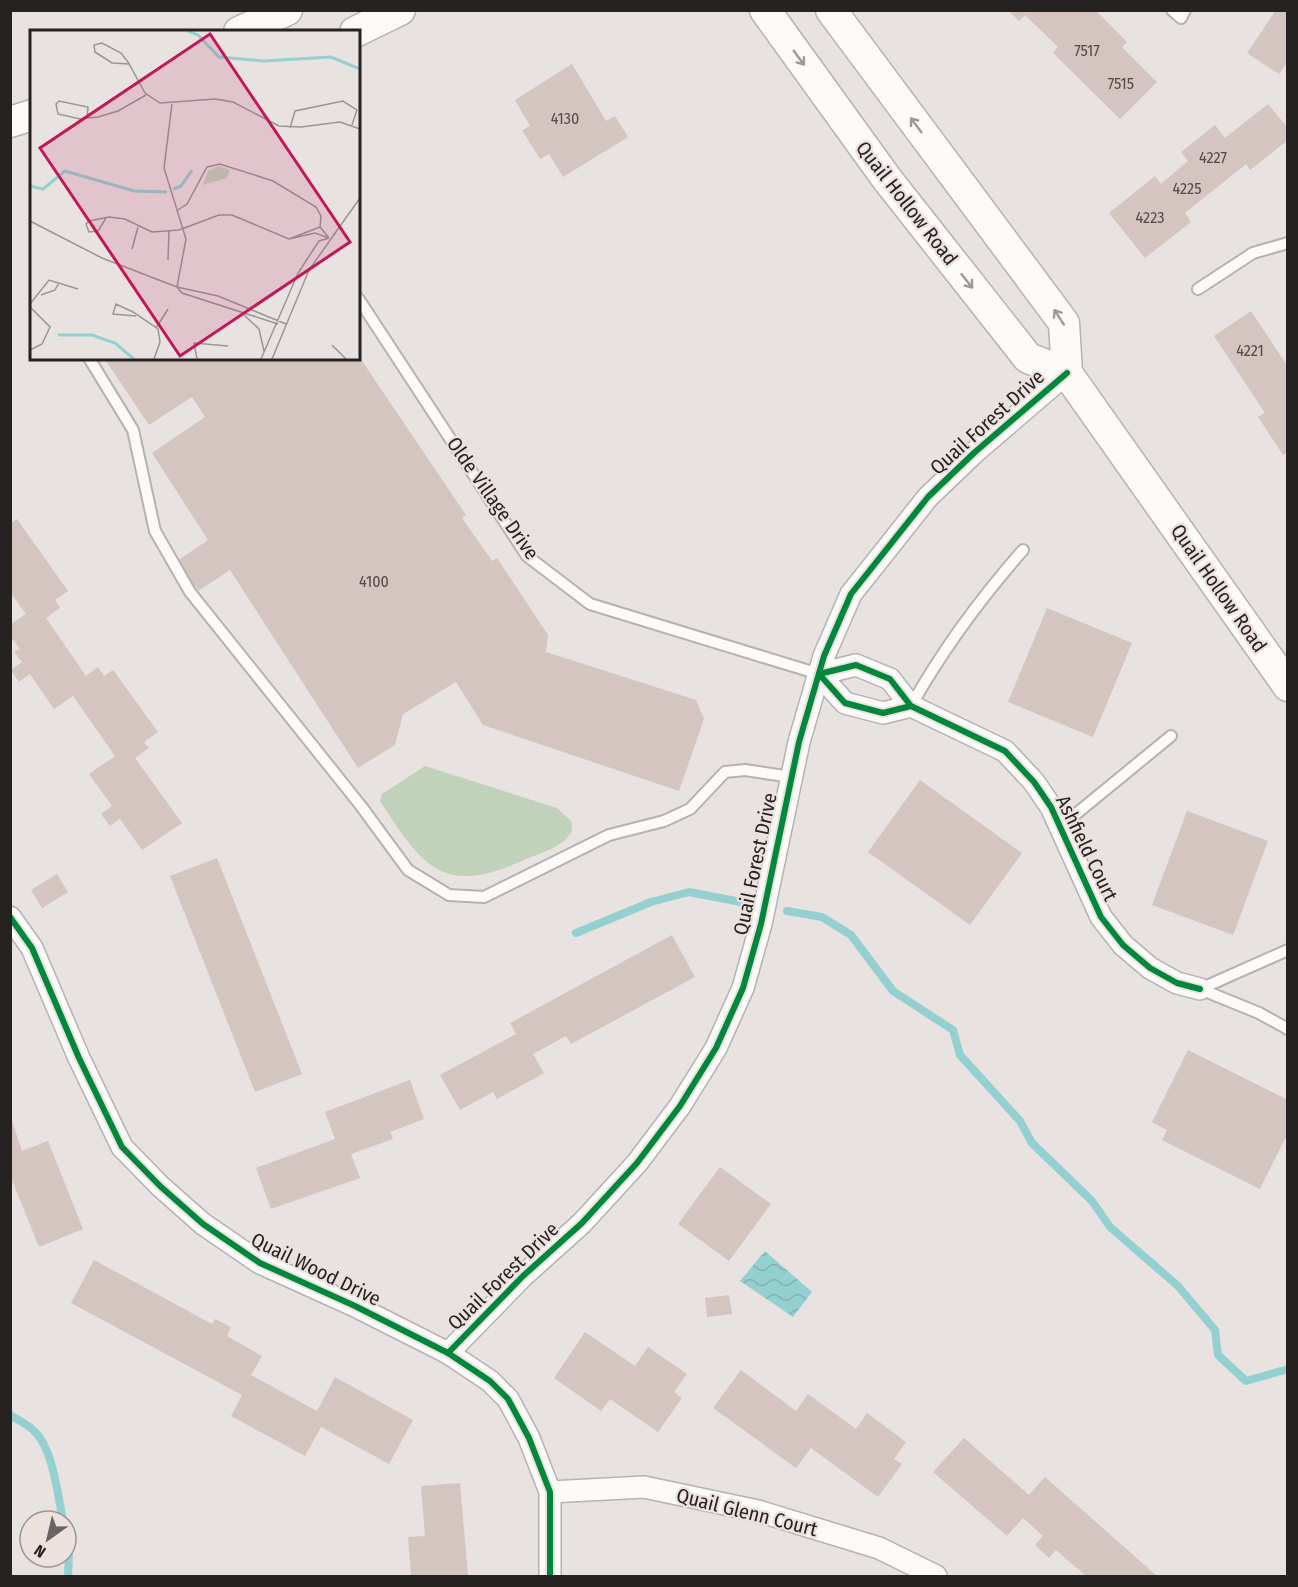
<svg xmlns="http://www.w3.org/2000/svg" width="1298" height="1587" font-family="'Fira Sans Condensed',sans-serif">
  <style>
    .grass { fill: #c0d2ba }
    .water { fill: url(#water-waves) }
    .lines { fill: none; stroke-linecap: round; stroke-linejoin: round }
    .stream { stroke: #95d0d1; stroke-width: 8 }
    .building { fill: #d4c5c0 }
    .service-casing { stroke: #b6b2b0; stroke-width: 14 }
    .minor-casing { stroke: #b6b2b0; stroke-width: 24 }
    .secondary-casing { stroke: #b6b2b0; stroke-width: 33 }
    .service { stroke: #fcfbfa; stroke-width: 10 }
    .minor { stroke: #fcfbfa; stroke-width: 21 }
    .secondary { stroke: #fcfbfa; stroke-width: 30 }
    .cycleway-casing { stroke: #ece1dd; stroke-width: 10 }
    .cycleway { stroke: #00873e; stroke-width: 6 }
    .oneway { stroke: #9c9998 }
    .labels { text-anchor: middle; stroke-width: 4.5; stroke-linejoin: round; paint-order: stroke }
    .number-label { font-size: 16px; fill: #524b49 }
    .street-label { font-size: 20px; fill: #262221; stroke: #ece1dd }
    .inset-river { fill: none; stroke: #95d0d1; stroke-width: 3 }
    .inset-road { fill: none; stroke: #9a9594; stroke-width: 1.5 }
    .view { fill: #c2185b; fill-opacity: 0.15; stroke: #c2185b; stroke-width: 3 }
    .inset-edge { fill: none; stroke: #262221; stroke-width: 3 }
  </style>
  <defs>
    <pattern id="water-waves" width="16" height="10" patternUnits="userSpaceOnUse" patternTransform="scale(1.5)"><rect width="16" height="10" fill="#95d0d1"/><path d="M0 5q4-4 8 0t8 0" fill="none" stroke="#80b2b3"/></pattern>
  </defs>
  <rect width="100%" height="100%" fill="#e8e2e0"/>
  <path class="grass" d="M425 766 557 808 571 821 572 831C563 847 543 852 526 859 444 897 424 869 380 801L382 794Z"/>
  <polygon class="water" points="765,1251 812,1292 793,1317 740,1281"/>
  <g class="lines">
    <g class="stream">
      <polyline points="787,911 822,917 851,935 893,991 953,1030 960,1055 1020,1121 1032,1143 1092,1201 1110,1227 1178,1286 1215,1330 1218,1355 1246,1381 1288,1369"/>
      <polyline points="576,933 651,902 689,892 741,902"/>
      <path d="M10 1415C18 1420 28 1424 34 1431 53 1448 58 1496 63 1521"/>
      <polyline points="66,1534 69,1551 68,1576"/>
    </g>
  </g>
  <g class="building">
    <polygon points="1008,10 1095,10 1127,42 1122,47 1157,82 1120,119 1053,53 1058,47 1025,15 1019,21"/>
    <polygon points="1276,10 1288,10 1288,61 1279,74 1247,53"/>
    <polygon points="572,64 606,121 615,116 628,137 563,177 549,154 540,159 522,130 530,126 515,100"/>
    <polygon points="1268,104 1288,128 1288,140 1250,170 1246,164 1185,213 1191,222 1145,258 1109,213 1155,176 1161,184 1188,161 1181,152 1215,125 1225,138"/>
    <polygon points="1251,311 1286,364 1288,363 1288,452 1283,455 1258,417 1265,413 1214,336"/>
    <polygon points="104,358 360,358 466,515 462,518 492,561 497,558 548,635 546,652 696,700 704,719 679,791 483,725 456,682 403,714 395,745 358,768 230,570 198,591 177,561 208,540 152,453 205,417 192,397 149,425"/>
    <polygon points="17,519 68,591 55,600 60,608 46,618 86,676 98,667 104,676 113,670 158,732 144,742 149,748 135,758 182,823 142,850 120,819 110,826 101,814 112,806 89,774 115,756 73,696 54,709 30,674 19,682 11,670 22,662 14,652 20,649 10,636 10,625 26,614 10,592 10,524"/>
    <polygon points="1047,608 1132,643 1093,737 1008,702"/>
    <polygon points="920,780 1022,853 970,925 868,852"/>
    <polygon points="1187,811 1268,841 1233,935 1152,905"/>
    <polygon points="217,858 302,1074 255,1092 170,876"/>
    <polygon points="57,874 68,892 42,908 31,890"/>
    <polygon points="672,935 695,977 571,1044 566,1036 533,1054 544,1073 497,1099 493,1092 460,1110 440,1075 516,1034 510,1023"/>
    <polygon points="1188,1050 1288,1100 1288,1133 1260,1189 1162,1140 1167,1130 1152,1122"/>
    <polygon points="410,1080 424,1119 390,1132 393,1139 351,1154 360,1178 271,1209 256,1168 335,1139 325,1112"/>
    <polygon points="10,1115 22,1151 48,1141 83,1229 39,1247 10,1175"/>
    <polygon points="720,1167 771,1204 729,1261 678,1224"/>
    <polygon points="94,1260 212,1324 215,1319 231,1327 227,1336 262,1356 251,1375 317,1411 335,1377 413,1420 389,1464 321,1427 305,1456 231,1416 242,1395 71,1303"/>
    <polygon points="729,1295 732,1314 707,1317 705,1298"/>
    <polygon points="585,1332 635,1366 648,1347 687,1374 674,1392 682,1398 658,1432 610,1399 601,1411 554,1378"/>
    <polygon points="741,1370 796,1411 808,1394 856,1429 867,1413 906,1442 894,1459 902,1464 878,1497 811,1448 796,1468 713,1408"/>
    <polygon points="964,1438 1029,1495 1045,1477 1157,1576 1086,1576 1056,1550 1049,1558 1035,1545 1043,1536 1023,1518 1007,1536 933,1472"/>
    <polygon points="460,1483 468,1576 411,1576 408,1537 425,1536 421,1486"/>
  </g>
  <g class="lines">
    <defs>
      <g id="service">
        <polyline points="1172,10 1181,18 1185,10"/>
        <polyline points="1198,289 1253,253 1288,243"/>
        <polyline points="358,298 527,556 590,604 819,674"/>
        <polyline points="89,358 133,430 155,531 190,592 361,806 408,870 449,895 484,897 609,835 664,821 690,809 725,772 745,770 791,777"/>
        <path d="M911 706C943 649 980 599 1023 550"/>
        <polyline points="1060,827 1171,736"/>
        <polyline points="1200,989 1259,1013 1288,1029"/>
        <polyline points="1200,989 1288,950"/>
      </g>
      <g id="minor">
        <polyline points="911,706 883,713 845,703 819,674 856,665 890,679 911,706 1005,751 1034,782 1051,807 1101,917 1123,945 1150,968 1177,983 1200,989"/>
        <polyline points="10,917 32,948 79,1058 122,1147 160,1186 203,1224 260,1263 355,1306 448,1353 490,1381 508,1399 529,1438 550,1492 550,1576"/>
        <polyline points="448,1353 523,1276 582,1223 637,1163 680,1106 716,1048 743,988 761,924 799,742 824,656 851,594 928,497 975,452 1067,373"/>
        <polyline points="550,1492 644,1487 758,1511 879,1548 936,1576"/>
      </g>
      <g id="secondary">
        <polyline points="765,10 887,179 1028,358 1067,373"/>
        <polyline points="831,10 1064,323 1067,373 1288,686"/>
        <polyline points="239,32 287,10"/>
        <polyline points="355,32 400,10"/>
        <polyline points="10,122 32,115"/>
      </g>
    </defs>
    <use href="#service" class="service-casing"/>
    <use href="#minor" class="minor-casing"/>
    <use href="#secondary" class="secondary-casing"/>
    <use href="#service" class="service"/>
    <use href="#minor" class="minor"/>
    <use href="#secondary" class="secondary"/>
    <defs>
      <g id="cycleway">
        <polyline points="911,706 883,713 845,703 819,674 856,665 890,679 911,706 1005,751 1034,782 1051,807 1101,917 1123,945 1150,968 1177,983 1200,989"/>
        <polyline points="10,917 32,948 79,1058 122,1147 160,1186 203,1224 260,1263 355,1306 448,1353 490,1381 508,1399 529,1438 550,1492 550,1576"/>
        <polyline points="448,1353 523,1276 582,1223 637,1163 680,1106 716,1048 743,988 761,924 799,742 824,656 851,594 928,497 975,452 1067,373"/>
      </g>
    </defs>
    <use href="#cycleway" class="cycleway-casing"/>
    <use href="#cycleway" class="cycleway"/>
  </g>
  <defs><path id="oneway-shaft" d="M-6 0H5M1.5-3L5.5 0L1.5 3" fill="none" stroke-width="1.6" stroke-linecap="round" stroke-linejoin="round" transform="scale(1.5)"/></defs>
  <g class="oneway">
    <use href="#oneway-shaft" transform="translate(799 58) rotate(54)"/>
    <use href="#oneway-shaft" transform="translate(916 125) rotate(-127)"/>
    <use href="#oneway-shaft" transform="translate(967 281) rotate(52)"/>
    <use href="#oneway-shaft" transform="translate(1059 317) rotate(-123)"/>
  </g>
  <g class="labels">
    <g class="number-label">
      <text x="1087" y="56">7517</text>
      <text x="1121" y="89">7515</text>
      <text x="565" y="124">4130</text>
      <text x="1213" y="163">4227</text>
      <text x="1187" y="194">4225</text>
      <text x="1150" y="223">4223</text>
      <text x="1250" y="356">4221</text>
      <text x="374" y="587">4100</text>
    </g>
    <g class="street-label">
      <text transform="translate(907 203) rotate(52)" y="7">Quail Hollow Road</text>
      <text transform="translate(987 422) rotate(-42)" y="7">Quail Forest Drive</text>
      <text transform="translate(493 498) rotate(55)" y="7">Olde Village Drive</text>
      <text transform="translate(1219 588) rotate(55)" y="7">Quail Hollow Road</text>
      <text transform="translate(1087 848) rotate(64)" y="7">Ashfield Court</text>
      <text transform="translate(755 864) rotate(-78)" y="7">Quail Forest Drive</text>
      <text transform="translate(316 1269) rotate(26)" y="7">Quail Wood Drive</text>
      <text transform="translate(503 1276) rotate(-44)" y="7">Quail Forest Drive</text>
      <text transform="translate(747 1512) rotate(14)" y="7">Quail Glenn Court</text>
    </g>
  </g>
  <g transform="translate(30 30)">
    <rect width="330" height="330" fill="#e8e2e0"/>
    <path d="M189 136 200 140 197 148 173 155 178 141Z" fill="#c0d2ba"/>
    <path class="inset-river" d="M158 1 168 5 189 27 234 31 301 27 330 39M0 156 13 159 35 141 104 161 137 162M143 159 151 156 162 140M28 305H62L85 313 104 329"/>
    <path class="inset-road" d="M99 34 82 33 65 22 64 15 72 13 91 23 98 32 115 63 130 73 185 69 203 72 249 96 271 97 310 92 330 99M142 74 134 138 156 209 147 257M57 88 58 77 29 71 26 74 28 84 50 89 57 88 68 87 88 81 116 65M260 98 265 81 313 71 327 80 322 95M148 180 157 174 177 137 190 134 243 151 286 177 291 186 290 197M76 188 68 201 59 202 56 194 59 191 79 187 95 189 122 202 149 200 189 185H202L259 209 285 203 299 208M0 191 72 228 147 257 188 266 256 294M259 209 290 197 299 208M102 219 108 197M138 230 139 200M147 257 152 263 248 294M11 265 25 260 29 253M0 274 19 250 48 259M0 277 20 297 12 314 0 320M214 285 229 299 234 321M106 286 83 284 86 274 103 282 128 299 130 312 124 329M126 298 138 279M302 315 316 329M167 329 164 313 198 316M231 329 268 243 289 211 299 208M242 329 279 240 330 168"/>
    <path class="view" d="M180 4 320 212 150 326 10 118Z"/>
    <rect width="330" height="330" class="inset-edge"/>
  </g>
  <rect width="1298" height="1587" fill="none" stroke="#262221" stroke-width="24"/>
  <g transform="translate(48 1539) rotate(214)"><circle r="28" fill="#ece1dd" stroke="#9d9592" stroke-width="1.5"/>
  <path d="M0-4.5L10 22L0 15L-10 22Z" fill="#6a6564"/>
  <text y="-9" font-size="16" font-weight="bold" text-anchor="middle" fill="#262221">N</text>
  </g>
</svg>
